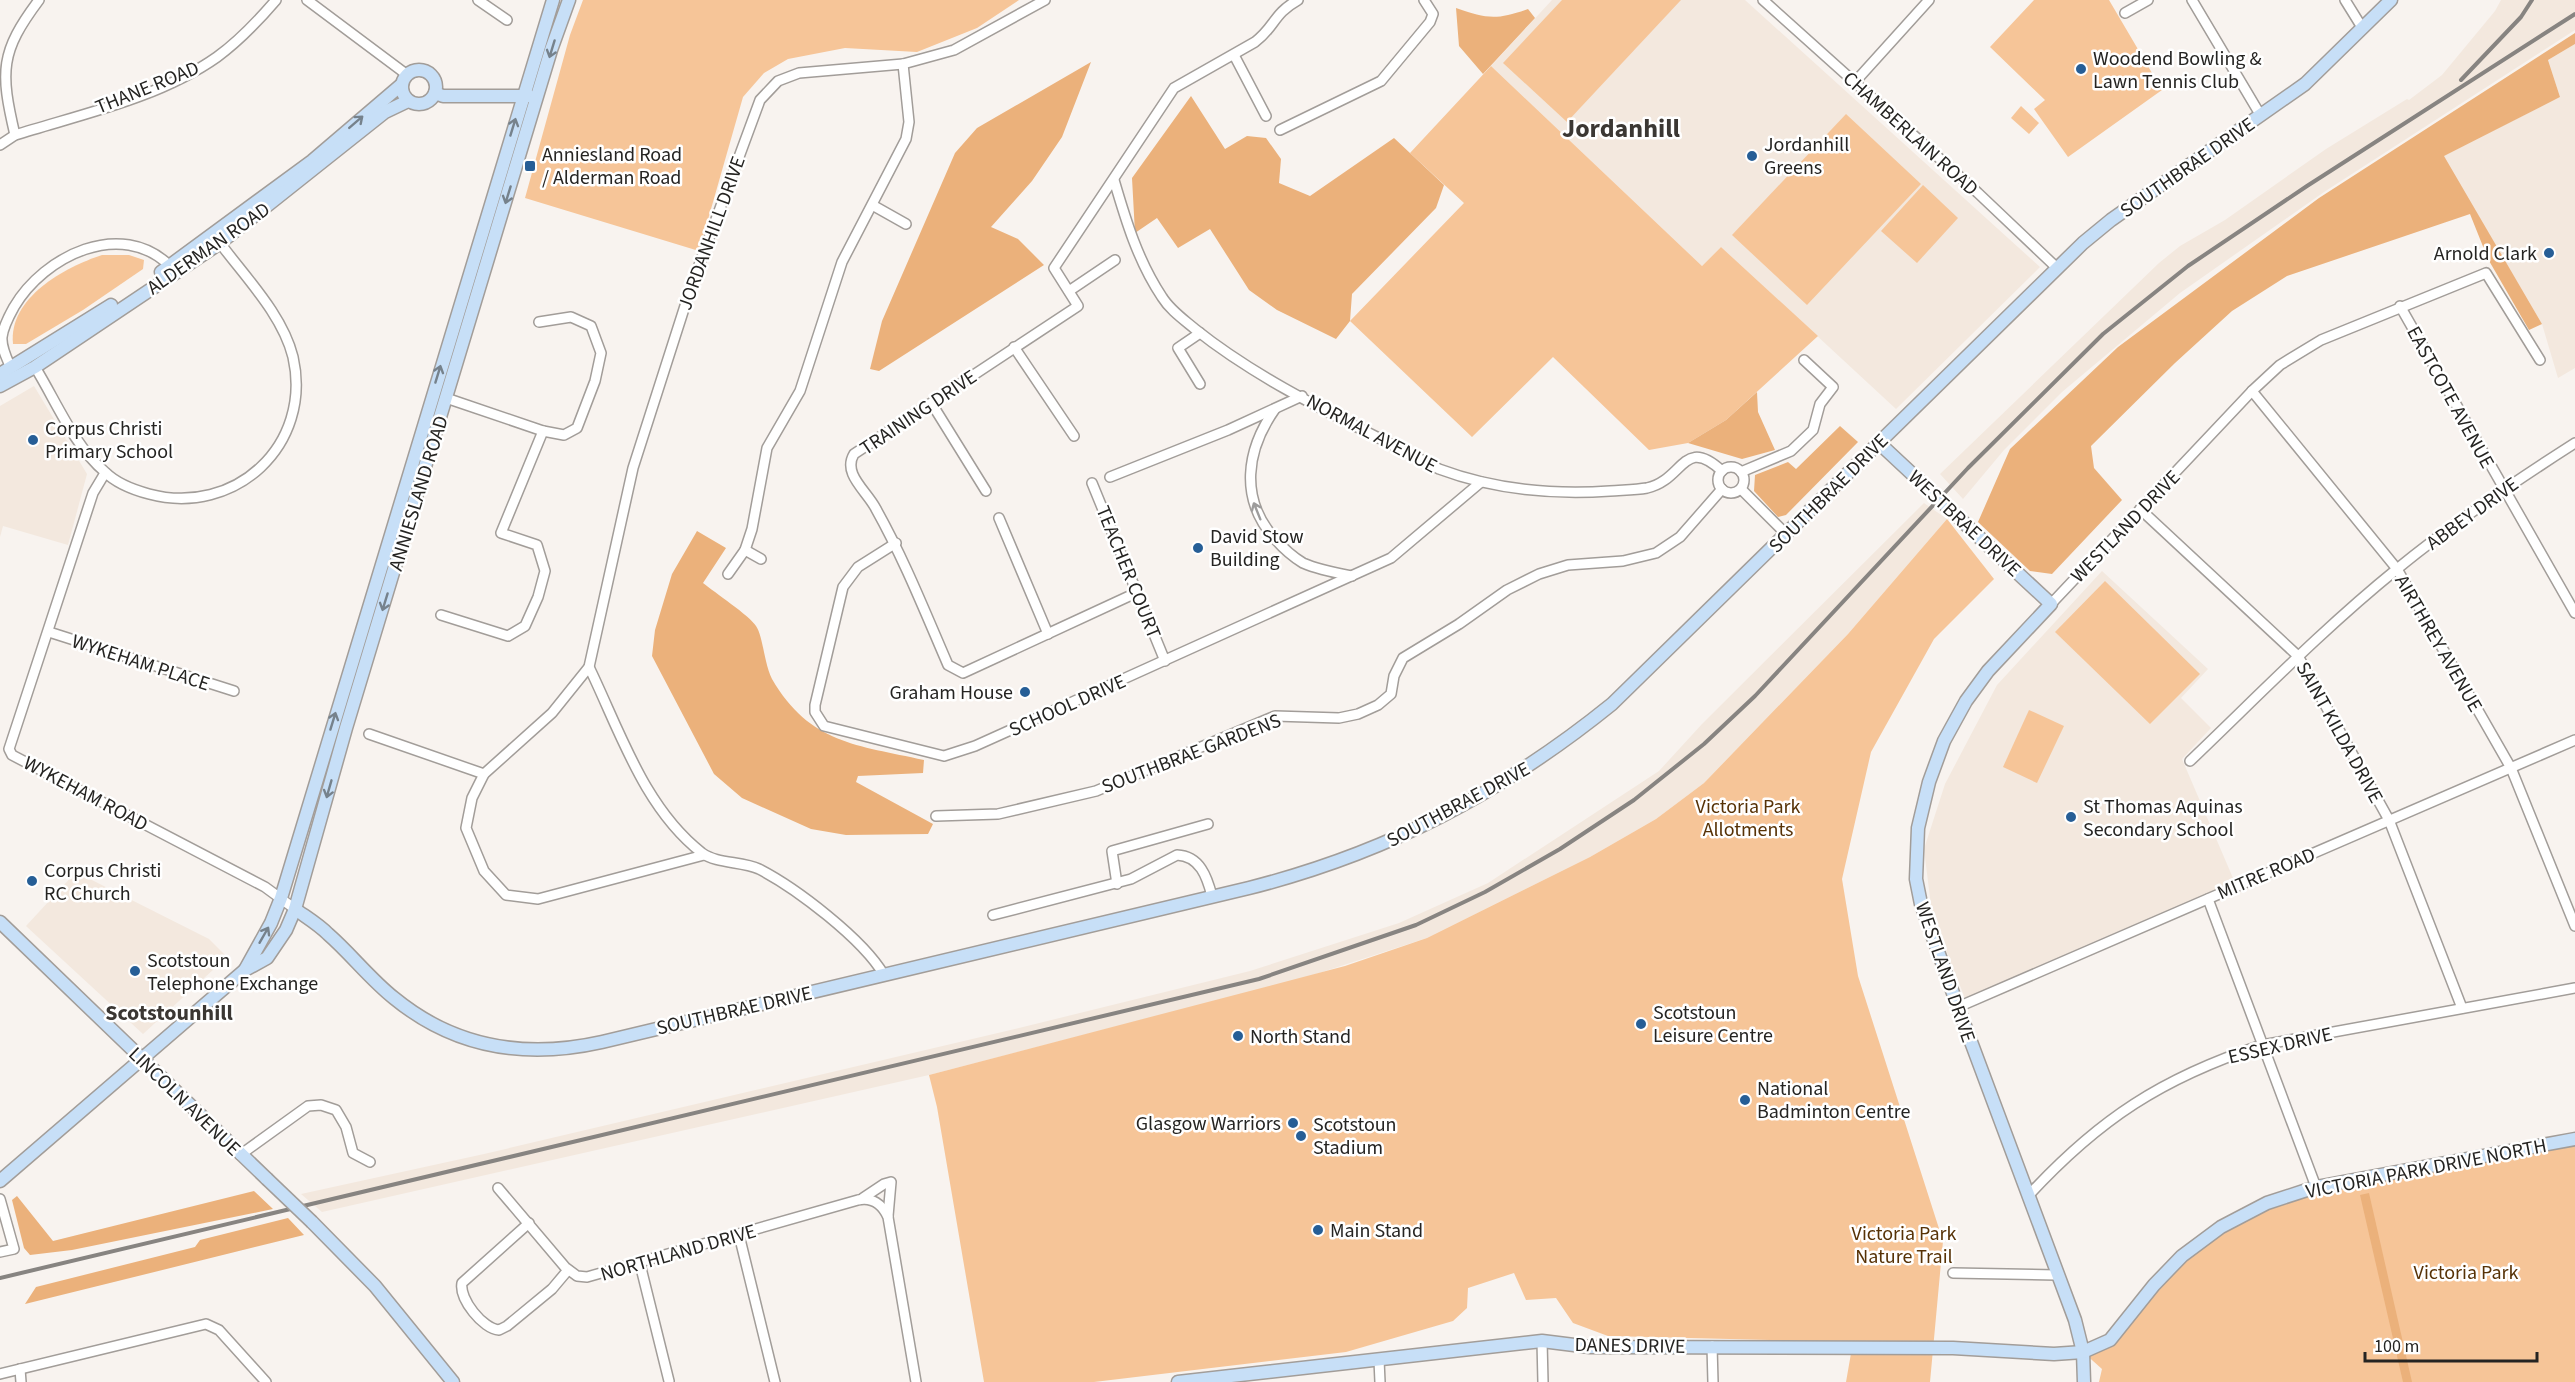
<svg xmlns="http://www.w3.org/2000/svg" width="2575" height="1382" font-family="'Source Sans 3',sans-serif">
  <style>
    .built { fill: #f3e8de }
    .green { fill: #f6c598 }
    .forest { fill: #ebb17b }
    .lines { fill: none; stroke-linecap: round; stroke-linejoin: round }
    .street-casing { stroke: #a29d99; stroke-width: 12 }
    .secondary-casing { stroke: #a29d99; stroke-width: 15 }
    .street { stroke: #fff; stroke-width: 9 }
    .secondary { stroke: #c7dff7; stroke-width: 12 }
    .rail { stroke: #878481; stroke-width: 4 }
    .secondary-bridge-casing { stroke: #a29d99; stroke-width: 15; stroke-linecap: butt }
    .secondary-bridge { stroke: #c7dff7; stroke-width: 12 }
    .oneway { stroke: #76828c }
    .oneway2 { stroke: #9d9c9c }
    .poi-dot { fill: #265e96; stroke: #fff; stroke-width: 2 }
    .labels { text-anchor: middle; stroke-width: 5; stroke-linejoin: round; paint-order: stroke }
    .poi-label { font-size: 20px; fill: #252422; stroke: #fff; text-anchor: start }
    .street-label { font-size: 20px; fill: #252422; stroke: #fff }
    .park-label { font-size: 20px; fill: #573206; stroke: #fff }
    .quarter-label { font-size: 22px; font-weight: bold; fill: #3b3733; stroke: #fff }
    .district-label { font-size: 26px; font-weight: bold; fill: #3b3733; stroke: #fff }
  </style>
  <rect width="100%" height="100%" fill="#f8f3ef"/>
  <g class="built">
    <polygon points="1552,0 1745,0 2040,267 1896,409 1721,247 1702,266 1491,66"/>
    <polygon points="2501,0 2575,0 2575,30 2324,192 2180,293 2062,392 2004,450 1963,499 1940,474 2159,263 2180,246 2225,220 2326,149 2407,99 2409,100 2442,75 2495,11"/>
    <polygon points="2575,44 2575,368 2558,378 2542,324 2443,156 2560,97 2548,60"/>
    <polygon points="34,386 87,474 68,545 3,526 0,537 0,406"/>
    <polygon points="1924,503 1947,519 1848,634 1704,783 1656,819 1590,857 1427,938 1307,977 929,1075 322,1212 301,1194 484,1154 1019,1028 1250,971 1399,923 1488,883 1659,771 1702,724"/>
    <polygon points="2102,571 2208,669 2181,698 2211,728 2182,759 2236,885 1966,1001 1932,914 1924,849 1945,784 1997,685"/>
    <polygon points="76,872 209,939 227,957 143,1034 26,926"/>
  </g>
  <g class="green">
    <polygon points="583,0 1019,0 977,28 917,52 845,48 788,59 764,73 743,97 699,251 525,198 570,35"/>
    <polygon points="1562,0 1681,0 1567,122 1503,63"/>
    <polygon points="2034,0 2109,0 2162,90 2068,157 2034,109 2045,100 1990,47"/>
    <polygon points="1491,66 1702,266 1721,247 1818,336 1726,420 1688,443 1649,450 1553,357 1472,437 1350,321 1464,203 1410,153"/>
    <polygon points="2021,106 2039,123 2029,134 2011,118"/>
    <polygon points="1846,114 1921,184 1807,305 1732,235"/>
    <polygon points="1923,185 1958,218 1917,263 1881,231"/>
    <path d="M102 255H129L144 260 143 269 83 310 26 344H13C8 298 65 267 102 255Z"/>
    <polygon points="1947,519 1994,579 1934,639 1871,752 1842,879 1858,976 1943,1241 1930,1382 1846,1382 1853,1342 1608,1336 1573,1323 1556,1298 1526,1300 1514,1273 1468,1288 1467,1308 1453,1321 1346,1352 1094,1382 984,1382 937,1107 929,1075 1345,966 1427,938 1590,857 1656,819 1704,783 1848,634"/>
    <polygon points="2105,581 2200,674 2150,724 2055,632"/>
    <polygon points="2029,710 2064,726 2037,783 2003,767"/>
    <polygon points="2575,1144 2575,1382 2099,1382 2102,1369 2083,1352 2110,1340 2154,1285 2221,1227 2316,1187"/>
  </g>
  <g class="forest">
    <path d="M1456 8C1487 19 1497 20 1528 9L1535 18 1483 74 1459 46Z"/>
    <polygon points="2575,33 2575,44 2548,60 2560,97 2444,156 2542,324 2529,330 2488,259 2470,214 2287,276 2232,311 2175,363 2091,446 2094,468 2122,500 2052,574 2030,571 1978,522 2010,449 2118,347 2319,198"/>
    <polygon points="1091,62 1062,137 1032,181 991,227 1018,239 1044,265 879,371 870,369 882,321 955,153 977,128"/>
    <polygon points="1191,96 1225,149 1247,136 1266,138 1281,159 1279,183 1310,196 1394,138 1444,185 1436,208 1352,294 1350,321 1336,339 1277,310 1249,290 1210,229 1178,248 1157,218 1135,233 1132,178"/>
    <polygon points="1757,392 1758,412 1775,450 1742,459 1688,443 1726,420"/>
    <polygon points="1840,426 1858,442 1786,515 1778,517 1754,491 1755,475 1788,462 1796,469"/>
    <path d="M697 531 726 548 703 583C714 592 750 616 756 626 763 636 764 663 772 679 810 744 857 745 924 760L923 773 858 776 856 782 933 824 928 834 846 835 811 829 742 798 714 774 652 656 655 630 672 574Z"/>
    <polygon points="254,1191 273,1209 72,1250 30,1255 24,1248 12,1200 17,1196 53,1241"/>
    <polygon points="2369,1193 2412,1382 2403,1382 2360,1195"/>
    <polygon points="288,1218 304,1235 25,1304 36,1287 195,1247 200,1240"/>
  </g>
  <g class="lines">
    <defs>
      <g id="street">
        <polyline points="307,0 406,74"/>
        <polyline points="478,0 507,20"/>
        <polyline points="1763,0 1978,193 2057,268"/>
        <polyline points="2192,0 2261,116"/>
        <polyline points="2345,0 2363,29"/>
        <polyline points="2125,13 2148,0"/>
        <polyline points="1234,55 1266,116"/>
        <polyline points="1854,83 1929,0"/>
        <polyline points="1280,130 1381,81 1430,22 1433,14 1424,0"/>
        <path d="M15 135C0 71 0 52 39 0"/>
        <path d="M0 145 15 135C82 114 159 98 217 57 239 41 258 21 276 0"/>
        <path d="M1114 180C1126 221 1138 261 1162 297 1170 310 1183 319 1195 329 1266 386 1358 426 1439 469 1495 490 1551 495 1610 491 1622 490 1635 490 1647 488 1684 480 1683 435 1722 471"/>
        <polyline points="874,206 906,224"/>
        <polyline points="1069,291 1115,260"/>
        <polyline points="2400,306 2575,613"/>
        <polyline points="1014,347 1074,436"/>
        <path d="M35 367C56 401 74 446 105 472 116 483 134 490 149 494 235 517 313 445 293 357 282 313 243 275 217 239"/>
        <path d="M11 368C7 359 1 347 2 337 3 327 9 316 14 307 44 256 121 218 170 266"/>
        <polyline points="1200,384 1178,348 1200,333"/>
        <polyline points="2252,391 2397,569 2511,768 2575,926"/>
        <polyline points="446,398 543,431 564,435 577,428 595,381 601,353 591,326 571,317 539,322"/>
        <polyline points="932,404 986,491"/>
        <path d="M1275 409C1246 450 1239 499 1275 539 1283 548 1293 557 1303 563 1319 570 1336 573 1352 576"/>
        <circle cx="1731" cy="480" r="13"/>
        <polyline points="1741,472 1791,451 1813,430 1820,404 1833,387 1804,360"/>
        <polyline points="105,473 93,493 9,749 12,755 265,887 295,909"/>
        <polyline points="1110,477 1228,430 1302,396"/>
        <polyline points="1092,483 1165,661"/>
        <polyline points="1741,489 1787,535"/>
        <polyline points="2140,509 2298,656 2389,820 2462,1008"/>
        <polyline points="999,518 1048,634"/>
        <polyline points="896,543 858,567 843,587 815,705 815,712 824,726 944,756 975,746 1391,558 1481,482"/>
        <polyline points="745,550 761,559"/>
        <polyline points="728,574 745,550 752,529 767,448 800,391 842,262 906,139 909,122 903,64"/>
        <path d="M1138 592 963 673 948 665C925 612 904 559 876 509 867 491 842 474 854 454L1078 306 1054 268 1174 88 1255 42C1275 27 1273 14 1298 0"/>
        <polyline points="2051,604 2252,391 2280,365 2321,340 2486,273 2540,360"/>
        <polyline points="441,615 508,636 525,626 538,597 545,571 537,545 501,533 543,431"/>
        <polyline points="49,632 234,691"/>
        <path d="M589 667C620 731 644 808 702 853 717 864 742 861 759 869 796 888 863 939 884 975"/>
        <polyline points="369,734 484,774"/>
        <path d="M2190 761C2258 696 2324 628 2397 569 2453 523 2514 482 2575 443"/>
        <polyline points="936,816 998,814 1096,791 1275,716 1339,718 1358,714 1378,705 1391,694 1394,676 1403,658 1459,624 1507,590 1539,574 1568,565 1623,561 1656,553 1680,537 1722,489"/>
        <polyline points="704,855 538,899 506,895 484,871 466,828 472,798 484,774 552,713 589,667 633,468 691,287 760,100 778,81 799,73 903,64 954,50 1045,0"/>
        <polyline points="1117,884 1112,851 1208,824"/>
        <polyline points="2208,899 2316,1187"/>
        <path d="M993 915 1131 879 1177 855C1200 856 1207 877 1212 896"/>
        <polyline points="1958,1007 2575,740"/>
        <polyline points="240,1155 308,1106 321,1105 336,1110 346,1127 353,1153 370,1162"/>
        <path d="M498 1188 565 1267 577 1276 587 1277 858 1200C872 1197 882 1204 888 1217L916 1382"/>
        <path d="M2028 1196C2099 1119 2162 1078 2262 1045L2575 988"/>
        <polyline points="863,1198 884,1184 891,1182 888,1216"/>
        <polyline points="0,1199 14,1249 0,1252"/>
        <path d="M529 1223 462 1283C459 1299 483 1329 499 1330L507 1326 552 1289 568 1270"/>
        <polyline points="739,1235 775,1382"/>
        <polyline points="640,1264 669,1381"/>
        <polyline points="1953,1273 2056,1275"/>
        <polyline points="1542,1341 1543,1382"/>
        <polyline points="1712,1346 1713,1382"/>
        <polyline points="1379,1360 1380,1382"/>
        <polyline points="20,1369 21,1382"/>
        <polyline points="0,1374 206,1324 219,1330 266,1382"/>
      </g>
      <g id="secondary">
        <circle cx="419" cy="87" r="17"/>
        <polyline points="435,93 443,96 529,96"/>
        <polyline points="161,272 312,161 401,85"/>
        <polyline points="0,374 111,305"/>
        <polyline points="0,386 35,367 220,243 385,112 408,101"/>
        <polyline points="1879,443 1924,485"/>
        <polyline points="1980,538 2051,604 1988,671 1966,701 1944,741 1929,782 1918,828 1916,879 1921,904 1958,1007 2075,1320 2083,1352 2084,1382"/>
        <path d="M295 909C306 917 318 924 328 934 351 954 370 979 394 998 456 1049 526 1059 602 1042L1249 888C1387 853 1502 793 1612 704L2083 243 2111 220 2305 84 2391 0"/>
        <polyline points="0,922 267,1179"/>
        <polyline points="245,970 271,923 281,898 553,0"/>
        <polyline points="0,1181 245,970 267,958 286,930 295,909 346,728 551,50 569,0"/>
        <polyline points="312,1222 375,1286 453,1382"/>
        <polyline points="1178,1382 1542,1341 1590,1347 1953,1348 2054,1354 2083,1352 2110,1340 2154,1285 2182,1256 2221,1227 2267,1203 2316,1187 2575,1139"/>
      </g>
    </defs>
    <use href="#street" class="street-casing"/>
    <use href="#secondary" class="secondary-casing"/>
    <use href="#street" class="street"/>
    <use href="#secondary" class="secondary"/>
    <g class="rail">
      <polyline points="2461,80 2521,17 2532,0"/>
      <polyline points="0,1278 1259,979 1416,925 1485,892 1560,849 1634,800 1704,744 1755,696 1968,468 2103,334 2188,266 2307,186 2575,14"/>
    </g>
    <defs>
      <g id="secondary-bridge">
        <polyline points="1924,485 1980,538"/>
        <polyline points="267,1179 312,1222"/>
      </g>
    </defs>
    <use href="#secondary-bridge" class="secondary-bridge-casing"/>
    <use href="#secondary-bridge" class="secondary-bridge"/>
  </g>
  <defs><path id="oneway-shaft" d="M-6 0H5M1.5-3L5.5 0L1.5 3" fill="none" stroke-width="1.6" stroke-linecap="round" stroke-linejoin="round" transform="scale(1.5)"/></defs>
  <g class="oneway">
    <use href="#oneway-shaft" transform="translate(552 49) rotate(107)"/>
    <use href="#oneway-shaft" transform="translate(356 122) rotate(-41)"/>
    <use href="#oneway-shaft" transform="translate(513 127) rotate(-73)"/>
    <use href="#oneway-shaft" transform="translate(508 195) rotate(107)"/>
    <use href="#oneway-shaft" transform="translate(438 374) rotate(-73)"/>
    <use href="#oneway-shaft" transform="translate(385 602) rotate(107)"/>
    <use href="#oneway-shaft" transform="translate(333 721) rotate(-73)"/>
    <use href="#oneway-shaft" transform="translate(329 789) rotate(106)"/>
    <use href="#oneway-shaft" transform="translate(264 935) rotate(-60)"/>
  </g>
  <use class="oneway2" href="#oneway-shaft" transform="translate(1257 511) rotate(-112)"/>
  <g class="poi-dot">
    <circle cx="2081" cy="69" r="6"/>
    <circle cx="1752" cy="156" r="6"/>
    <rect x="524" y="160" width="12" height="12" rx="3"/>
    <circle cx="2549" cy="253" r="6"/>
    <circle cx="33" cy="440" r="6"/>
    <circle cx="1198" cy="548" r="6"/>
    <circle cx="1025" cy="692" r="6"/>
    <circle cx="2071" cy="817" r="6"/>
    <circle cx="32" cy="881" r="6"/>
    <circle cx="135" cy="971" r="6"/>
    <circle cx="1641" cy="1024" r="6"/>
    <circle cx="1238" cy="1036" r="6"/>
    <circle cx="1745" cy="1100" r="6"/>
    <circle cx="1293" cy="1123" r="6"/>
    <circle cx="1301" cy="1136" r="6"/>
    <circle cx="1318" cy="1230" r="6"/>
  </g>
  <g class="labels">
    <g class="poi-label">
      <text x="2093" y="65">Woodend Bowling &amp;<tspan x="2093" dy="23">Lawn Tennis Club</tspan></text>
      <text x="1764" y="151">Jordanhill<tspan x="1764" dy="23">Greens</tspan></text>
      <text x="542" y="161">Anniesland Road<tspan x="542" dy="23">/ Alderman Road</tspan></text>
      <text x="2537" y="260" text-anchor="end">Arnold Clark</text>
      <text x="45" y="435">Corpus Christi<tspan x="45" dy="23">Primary School</tspan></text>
      <text x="1210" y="543">David Stow<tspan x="1210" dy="23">Building</tspan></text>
      <text x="1013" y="699" text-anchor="end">Graham House</text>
      <text x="2083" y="813">St Thomas Aquinas<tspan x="2083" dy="23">Secondary School</tspan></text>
      <text x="44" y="877">Corpus Christi<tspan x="44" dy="23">RC Church</tspan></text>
      <text x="147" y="967">Scotstoun<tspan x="147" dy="23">Telephone Exchange</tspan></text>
      <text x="1653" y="1019">Scotstoun<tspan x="1653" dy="23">Leisure Centre</tspan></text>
      <text x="1250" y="1043">North Stand</text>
      <text x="1757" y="1095">National<tspan x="1757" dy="23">Badminton Centre</tspan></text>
      <text x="1281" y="1130" text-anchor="end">Glasgow Warriors</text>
      <text x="1313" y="1131">Scotstoun<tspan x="1313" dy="23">Stadium</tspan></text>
      <text x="1330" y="1237">Main Stand</text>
    </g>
    <g class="street-label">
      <text transform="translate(147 87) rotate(-22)" y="7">THANE ROAD</text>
      <text transform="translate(1911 133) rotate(42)" y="7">CHAMBERLAIN ROAD</text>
      <text transform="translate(2187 167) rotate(-35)" y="7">SOUTHBRAE DRIVE</text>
      <text transform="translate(711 233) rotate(-70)" y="7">JORDANHILL DRIVE</text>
      <text transform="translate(208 248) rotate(-35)" y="7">ALDERMAN ROAD</text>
      <text transform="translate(2451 397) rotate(61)" y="7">EASTCOTE AVENUE</text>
      <text transform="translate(918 412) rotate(-34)" y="7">TRAINING DRIVE</text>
      <text transform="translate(1372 433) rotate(28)" y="7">NORMAL AVENUE</text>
      <text transform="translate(418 493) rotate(-73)" y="7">ANNIESLAND ROAD</text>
      <text transform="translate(1828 493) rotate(-45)" y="7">SOUTHBRAE DRIVE</text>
      <text transform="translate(2472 513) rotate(-36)" y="7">ABBEY DRIVE</text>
      <text transform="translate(1965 523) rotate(43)" y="7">WESTBRAE DRIVE</text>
      <text transform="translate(2125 526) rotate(-46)" y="7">WESTLAND DRIVE</text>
      <text transform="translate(1129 572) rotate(68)" y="7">TEACHER COURT</text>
      <text transform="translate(2439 643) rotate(60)" y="7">AIRTHREY AVENUE</text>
      <text transform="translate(141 662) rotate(18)" y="7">WYKEHAM PLACE</text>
      <text transform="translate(1067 705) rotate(-24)" y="7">SCHOOL DRIVE</text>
      <text transform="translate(2340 732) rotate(61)" y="7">SAINT KILDA DRIVE</text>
      <text transform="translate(1191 753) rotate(-21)" y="7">SOUTHBRAE GARDENS</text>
      <text transform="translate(86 793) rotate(28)" y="7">WYKEHAM ROAD</text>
      <text transform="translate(1458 804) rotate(-28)" y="7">SOUTHBRAE DRIVE</text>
      <text transform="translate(2266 873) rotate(-23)" y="7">MITRE ROAD</text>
      <text transform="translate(1946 972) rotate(71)" y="7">WESTLAND DRIVE</text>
      <text transform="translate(734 1010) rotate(-13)" y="7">SOUTHBRAE DRIVE</text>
      <text transform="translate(2280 1045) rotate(-13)" y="7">ESSEX DRIVE</text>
      <text transform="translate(185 1101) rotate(44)" y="7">LINCOLN AVENUE</text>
      <text transform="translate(2426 1168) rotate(-11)" y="7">VICTORIA PARK DRIVE NORTH</text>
      <text transform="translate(678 1252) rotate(-16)" y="7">NORTHLAND DRIVE</text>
      <text transform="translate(1630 1345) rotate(1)" y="7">DANES DRIVE</text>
    </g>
    <g class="park-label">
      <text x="1748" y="813">Victoria Park<tspan x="1748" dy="23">Allotments</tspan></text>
      <text x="1904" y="1240">Victoria Park<tspan x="1904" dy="23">Nature Trail</tspan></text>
      <text x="2466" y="1279">Victoria Park</text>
    </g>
    <g class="quarter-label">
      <text x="169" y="1020">Scotstounhill</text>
    </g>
    <g class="district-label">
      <text x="1621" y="137">Jordanhill</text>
    </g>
  </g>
  <path d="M2365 1352v9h172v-9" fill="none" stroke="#252422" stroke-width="3"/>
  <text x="2374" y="1352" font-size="18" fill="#252422" stroke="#ffffff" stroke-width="4.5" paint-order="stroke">100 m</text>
</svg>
